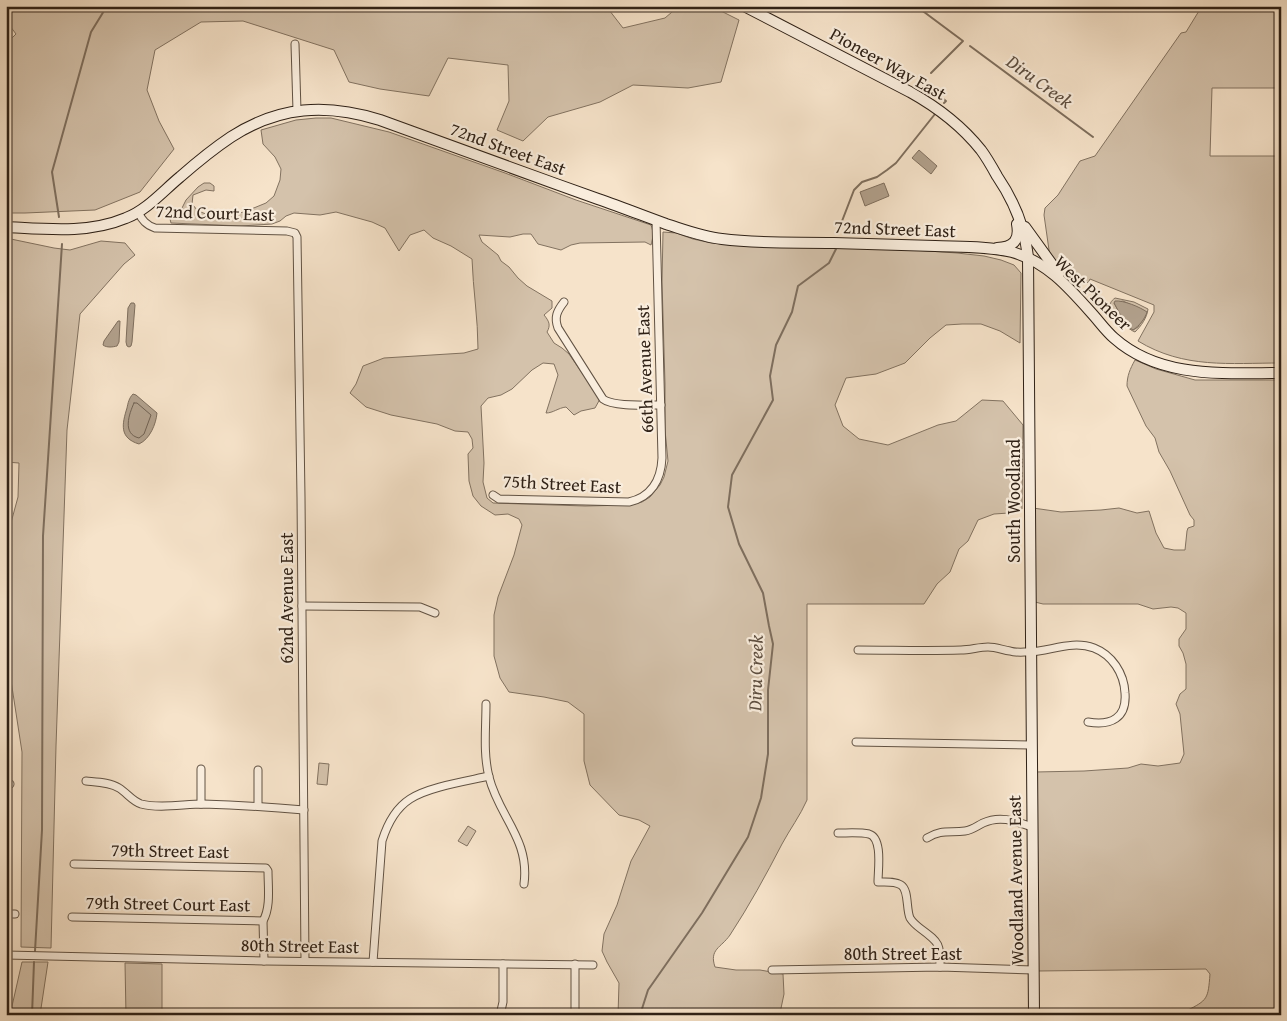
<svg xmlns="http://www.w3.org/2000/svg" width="1287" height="1021" font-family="'Gentium Book Plus',serif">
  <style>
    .green { fill: #d4c2ab; stroke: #827260; fill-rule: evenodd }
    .water { fill: #b2a18d; stroke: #7e6e5d }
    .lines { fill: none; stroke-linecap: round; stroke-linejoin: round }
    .shore { stroke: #706152; stroke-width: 1 }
    .stream { stroke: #7e6e5d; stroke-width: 2 }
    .street-casing { stroke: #615243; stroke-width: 9 }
    .secondary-casing { stroke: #2f2116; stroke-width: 12 }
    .street { stroke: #f9eddd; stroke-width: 7 }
    .secondary { stroke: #f9eddd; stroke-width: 10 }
    .labels { text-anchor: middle; stroke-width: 4.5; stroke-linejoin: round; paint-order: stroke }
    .street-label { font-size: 18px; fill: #2f2116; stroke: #f9eddd }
    .water-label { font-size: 19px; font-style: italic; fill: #5d4e40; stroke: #f9eddd }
  </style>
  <rect width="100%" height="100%" fill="#f6e3ca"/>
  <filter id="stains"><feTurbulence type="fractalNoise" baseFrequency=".004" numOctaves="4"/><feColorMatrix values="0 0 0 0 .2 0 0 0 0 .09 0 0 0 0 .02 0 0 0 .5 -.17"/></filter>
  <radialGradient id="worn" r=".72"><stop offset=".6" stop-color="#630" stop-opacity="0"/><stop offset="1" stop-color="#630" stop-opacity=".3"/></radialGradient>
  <g class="green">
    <polygon points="10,6 606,6 623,28 665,18 679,6 711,6 739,20 721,82 688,88 633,85 600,102 548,117 523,141 497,130 509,101 508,65 448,58 429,96 380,89 349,82 334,50 243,21 201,22 155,50 147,90 159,121 174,149 140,192 95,210 25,213 6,213 6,44 16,34 7,22"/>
    <path d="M1202 6H1281V88H1212L1210 156H1281V363C1230 363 1184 369 1138 341L1154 312V305L1090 279 1088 283C1079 272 1062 264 1050 257L1044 215 1045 208 1058 195 1080 161 1095 156 1181 33 1186 32Z"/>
    <path d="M316 118H331L389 132 505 173 576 200 651 225C654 233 653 237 651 245L645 242 580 243 571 245 561 250 538 244 531 234H523L510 237 479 235 482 242 498 255 501 261 509 267 518 278 527 286 552 301V308L544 315C549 321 551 325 547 332L554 343 562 348 569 354 600 399 595 408 581 411 574 415 566 407C558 408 553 413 546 413L558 375 554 364 543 363 532 370 512 389 501 395 488 398 481 406 484 463 483 482 487 498 493 503 585 506 631 505 642 502 650 497 660 485 664 477 668 461 665 430V384L662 282 663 232 676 233 693 239 711 243 754 246 899 249 957 253 984 256 1001 260 1014 265 1021 273 1020 343 1000 331 981 324H962L946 325 930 338 905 363 876 374 846 378 835 405 843 426 859 439 888 445 938 425 956 421 982 400 1003 401 1023 425 1022 509 1009 513 994 514 978 520 968 541 959 549 950 572 937 584 924 604H807V800C800 816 790 829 782 844 766 875 749 906 730 935 721 948 709 949 715 967L736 970H760L783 974 784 994 780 1013 781 1015H618L619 983 607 962 602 951 604 934 617 905 631 861 650 826 639 820 619 815 590 785 584 761V714L568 702 544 697 509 692 500 678 494 656V615L498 597 514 555 522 525 519 519 508 514 495 515 481 506 473 496 469 481 468 454 473 448 472 439 468 432 455 431 437 424 391 415 366 407 350 393 356 384 363 366 384 358 464 353 478 349C478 319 473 289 472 259L451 246 433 238 424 230 410 235 399 251 385 228 372 222 336 212 320 215 294 213 286 216 280 221 272 224 241 226 171 223 170 219 182 208 186 200 198 187 204 183H210L214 186V191L206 190 193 195 192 204 198 211 206 214H234L244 212 266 203 274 196 280 180 281 169 275 157 263 144 261 130 296 120Z"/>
    <polygon points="6,238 54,248 70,250 101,241 125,243 135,255 124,264 80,314 67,430 56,746 51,948 21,947 22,752 6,648 6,541 18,497 19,463 6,462"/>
    <path d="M1115 298 1134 302 1148 309C1147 318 1141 326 1135 332 1129 330 1112 315 1110 309 1109 304 1111 301 1115 298ZM1123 301 1133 306 1146 315 1138 327 1133 330 1126 325 1114 303Z"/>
    <path d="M1135 360 1156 369 1195 380H1281V972L1279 974 1278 996H1281V1015H1188L1186 1011C1208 1000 1208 999 1210 974L1206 969 1038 971 1035 772 1084 771 1128 768 1141 764 1158 766 1180 763 1184 754 1180 714 1176 704 1180 694 1186 689V664L1183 653 1179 646V639L1186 629V613L1178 608 1171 607 1153 609 1138 604H1043L1035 602 1033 508 1061 512 1101 510 1119 508 1137 513 1149 511 1156 533 1164 548 1174 550H1185L1187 531 1188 528 1194 526V520L1190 515 1170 471 1159 452 1155 438 1146 426 1127 386C1127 376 1130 369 1135 360Z"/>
    <polygon points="319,763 329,764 327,785 317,784"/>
    <polygon points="468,826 476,831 467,846 458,841"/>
    <polygon points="22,962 48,962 40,1015 10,1015"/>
    <polygon points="125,963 162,964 162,1015 126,1015"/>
  </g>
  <g class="water">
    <polygon points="919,150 937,166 931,174 912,158"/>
    <polygon points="884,183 889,196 865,206 860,192"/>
    <path d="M1115 301C1123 300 1140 307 1147 312 1145 319 1139 326 1133 330L1126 325 1114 303Z"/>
    <polygon points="131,303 134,303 135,305 132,342 131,346 129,347 127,346 126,342 128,308"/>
    <path d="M118 321H120L119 342 117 346C113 347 107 348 103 345L104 341Z"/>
    <path d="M133 394 136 395 157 413C156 424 150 439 139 444 119 438 122 424 127 408 128 403 129 398 133 394Z"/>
  </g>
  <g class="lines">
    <path class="shore" d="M134 403H137L151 415 144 434 139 438C122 434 129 414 134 403Z"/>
    <g class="stream">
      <polyline points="916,6 963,41 931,73"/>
      <polyline points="970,46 1093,137"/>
      <polyline points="929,88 946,101 944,103"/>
      <polyline points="59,217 52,172 91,32 107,6"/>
      <polyline points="837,234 854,190 862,182 877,177 887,170 896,163 935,114"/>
      <polyline points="35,951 42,830 43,536 62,244"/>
      <polyline points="32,1015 34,962"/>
      <polyline points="640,1015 648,990 702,913 748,837 761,798 768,754 768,690 773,644 769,626 763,593 739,544 728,507 732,475 773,400 770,376 776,345 792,312 798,286 829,263 836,249"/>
    </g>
    <defs>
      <g id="street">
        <polyline points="295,44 297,111"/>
        <path d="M138 212C142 220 146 225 155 228L287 231 295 233 297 237 301 497 305 961"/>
        <path d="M564 302C557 311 554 317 558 328L603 399C613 407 648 405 661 405"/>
        <path d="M493 495 499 499 629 502C651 497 661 480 662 458L656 220"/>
        <polyline points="302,606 420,607 435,613"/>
        <path d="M858 650C893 650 927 651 961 650 970 650 979 647 988 647 996 647 1003 650 1010 651 1016 653 1023 652 1029 652 1051 651 1072 640 1094 648 1112 655 1124 673 1125 693 1127 718 1111 726 1088 722"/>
        <path d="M486 704C486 728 483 753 489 777 499 817 530 839 524 884"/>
        <polyline points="856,742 1031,745"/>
        <path d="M86 781C97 782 110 782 119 788 127 793 132 801 141 804 160 809 184 804 203 804 237 805 270 807 304 810"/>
        <polyline points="6,784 10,784"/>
        <polyline points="201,804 201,769"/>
        <polyline points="258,806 258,770"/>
        <path d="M838 833C848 833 860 832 869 834 883 838 878 870 878 882 886 882 895 881 901 885 909 890 906 909 910 918 913 923 917 926 921 929 940 943 940 944 940 967"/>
        <path d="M927 838C941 829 950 833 965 831 972 830 977 826 983 823 1000 815 1015 821 1032 827"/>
        <path d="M74 864 266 868 268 871C268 887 271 907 263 921L264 961"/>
        <polyline points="6,914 15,914"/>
        <polyline points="72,917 263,921"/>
        <polyline points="6,955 264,961 593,965"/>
        <path d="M373 962 382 841C387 825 396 808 410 799 428 787 467 781 489 776"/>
        <polyline points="772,970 940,967 1034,970"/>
        <polyline points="500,1015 503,1002 503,964"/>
        <polyline points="575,1015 575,964"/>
      </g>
      <g id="secondary">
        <path d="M744 6 910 92C937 107 961 125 981 150 987 158 992 167 997 176 1014 201 1025 227 1028 257L1034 1015"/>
        <path d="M6 227C46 229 88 234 126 218 147 210 163 191 180 177 196 163 213 149 231 137 279 106 326 103 380 120 452 146 525 173 598 199 621 207 644 216 666 224 685 230 703 237 722 239 759 244 797 242 834 243 867 244 901 245 935 246 960 247 988 246 1012 252 1048 262 1071 290 1095 317 1101 324 1107 332 1114 338 1160 379 1224 373 1281 373"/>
        <polyline points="1025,227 1059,274"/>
        <path d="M997 248C1014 247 1020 240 1017 224"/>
      </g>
    </defs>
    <use href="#street" class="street-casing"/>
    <use href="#secondary" class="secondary-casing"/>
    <use href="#street" class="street"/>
    <use href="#secondary" class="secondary"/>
  </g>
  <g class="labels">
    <g class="street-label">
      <text transform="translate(888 64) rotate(29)" y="6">Pioneer Way East</text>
      <text transform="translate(508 149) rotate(20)" y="6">72nd Street East</text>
      <text transform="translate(215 213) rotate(2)" y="6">72nd Court East</text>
      <text transform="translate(895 229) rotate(2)" y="6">72nd Street East</text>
      <text transform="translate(1093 293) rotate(44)" y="6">West Pioneer</text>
      <text transform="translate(645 369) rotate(-92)" y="6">66th Avenue East</text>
      <text transform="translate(562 484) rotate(3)" y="6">75th Street East</text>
      <text transform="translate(1014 501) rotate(-90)" y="6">South Woodland</text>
      <text transform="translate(287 598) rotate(-90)" y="6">62nd Avenue East</text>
      <text transform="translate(170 851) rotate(1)" y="6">79th Street East</text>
      <text transform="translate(1016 880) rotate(-91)" y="6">Woodland Avenue East</text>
      <text transform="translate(168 904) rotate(1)" y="6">79th Street Court East</text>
      <text transform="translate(300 946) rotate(1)" y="6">80th Street East</text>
      <text x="903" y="960">80th Street East</text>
    </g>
    <g class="water-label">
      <text transform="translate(1040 81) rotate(36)" y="7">Diru Creek</text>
      <text transform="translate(755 673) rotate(-89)" y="7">Diru Creek</text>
    </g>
  </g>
  <rect width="1287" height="1021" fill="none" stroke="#f6e3ca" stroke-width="25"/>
  <rect x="8" y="8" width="1272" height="1006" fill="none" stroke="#2f2116" stroke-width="2.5"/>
  <rect x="12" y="12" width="1262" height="996" fill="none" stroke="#2f2116"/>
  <rect width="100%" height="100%" filter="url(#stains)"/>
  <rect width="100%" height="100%" fill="url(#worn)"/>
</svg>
